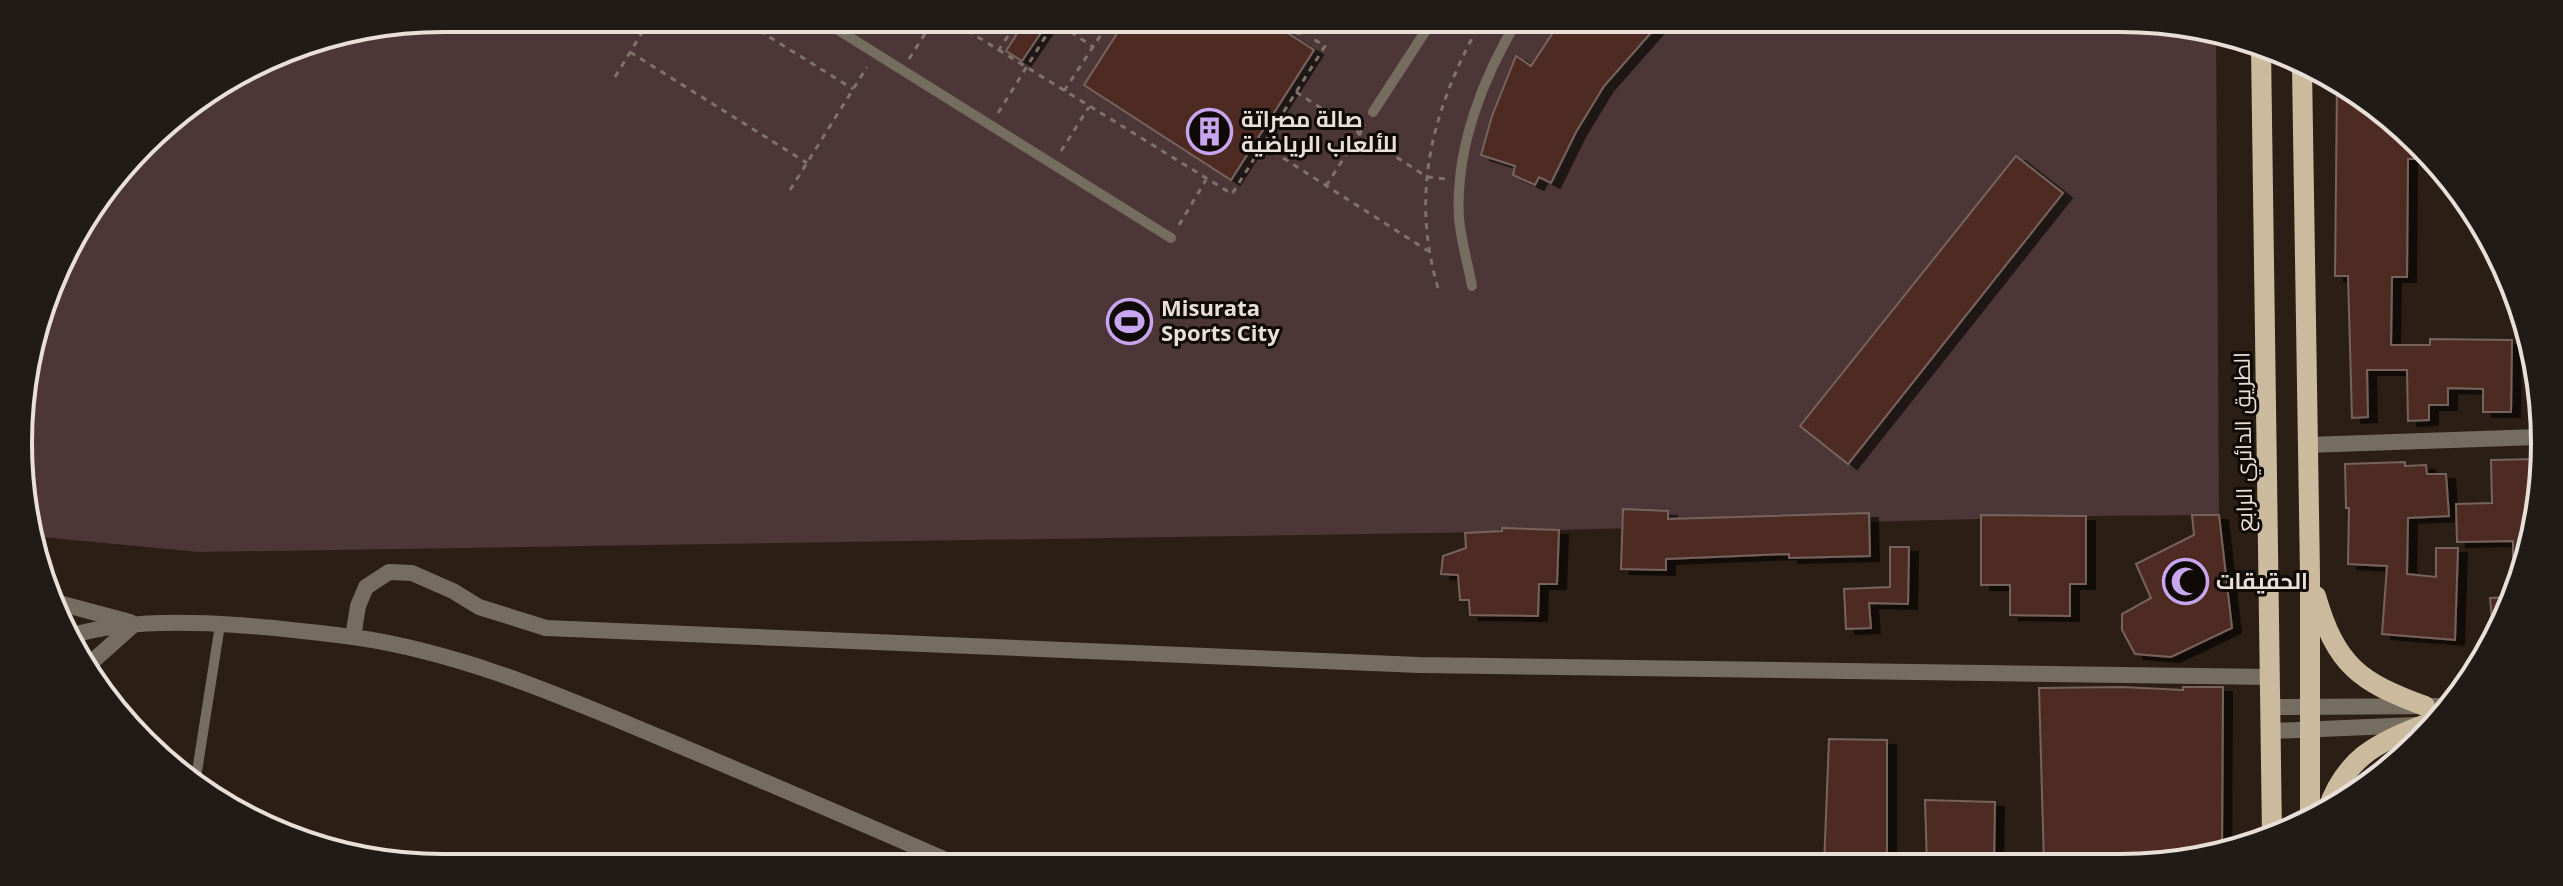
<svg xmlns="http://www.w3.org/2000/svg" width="2563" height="886" font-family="'Open Sans',Cairo,sans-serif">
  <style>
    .green { fill: #4d3638 }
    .building { fill: #4d2c23; stroke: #77635d; stroke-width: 2; filter: url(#shadow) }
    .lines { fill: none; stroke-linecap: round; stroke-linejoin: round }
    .path { stroke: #7e736a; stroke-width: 3; stroke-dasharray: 6 6; stroke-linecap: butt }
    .service { stroke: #756d5f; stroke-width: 10 }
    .minor { stroke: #756d5f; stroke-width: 16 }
    .tertiary { stroke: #756d5f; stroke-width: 16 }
    .primary { stroke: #cbba9d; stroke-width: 20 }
    .labels { text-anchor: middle; stroke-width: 6; stroke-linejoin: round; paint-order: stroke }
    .poi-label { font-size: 22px; font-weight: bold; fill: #e8dfd8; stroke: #0f0a06; text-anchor: start }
    .street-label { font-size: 22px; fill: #e8dfd8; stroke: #0f0a06 }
    .rim { fill: none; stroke: #e8dfd8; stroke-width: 4 }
  </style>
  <defs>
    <filter id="shadow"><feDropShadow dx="9" dy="5" stdDeviation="0" flood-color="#0009"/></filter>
  </defs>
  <rect width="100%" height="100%" fill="#2b1e14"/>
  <polygon class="green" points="443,18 2120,18 2216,31 2219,515 2086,516 1559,530 1502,528 1494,532 198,552 31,536 22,388 62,255 162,124 281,50"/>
  <g class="building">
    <polygon points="1027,18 1051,18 1022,61 1006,51"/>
    <polygon points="1127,18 1264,18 1314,50 1231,180 1084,85"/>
    <polygon points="1543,18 1664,18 1604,86 1576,132 1551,183 1539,177 1535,185 1513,175 1515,166 1481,155 1492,116 1516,56 1531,66 1556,28"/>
    <polygon points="2337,85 2378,106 2426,159 2408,159 2407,277 2392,277 2391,345 2430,345 2430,339 2512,340 2511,412 2483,412 2483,389 2448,388 2448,405 2429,405 2429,420 2408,421 2407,370 2367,370 2368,417 2352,418 2348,276 2335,276"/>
    <polygon points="2016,156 2063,193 1848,464 1800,426"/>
    <polygon points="2537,459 2531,553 2513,594 2513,541 2457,542 2456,504 2492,503 2491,460"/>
    <polygon points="2405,462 2405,466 2426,465 2427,474 2446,474 2449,516 2408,518 2407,574 2436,577 2436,548 2458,548 2455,640 2382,634 2387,566 2348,564 2349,508 2346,508 2345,464"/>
    <polygon points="1623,509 1668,511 1668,519 1869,513 1870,556 1789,558 1789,554 1666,559 1666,570 1621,569"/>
    <polygon points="1981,515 2086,516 2086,584 2070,584 2070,616 2010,615 2010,585 1981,585"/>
    <polygon points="2192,515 2219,515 2232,628 2171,657 2135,654 2122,630 2122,614 2151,598 2136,564 2194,535"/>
    <polygon points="1502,528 1559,530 1557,584 1539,584 1538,616 1470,615 1469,600 1460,600 1458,575 1441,574 1443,556 1466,548 1465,533 1502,531"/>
    <polygon points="1890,547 1909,547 1908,604 1869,603 1871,628 1846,629 1844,589 1890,587"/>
    <polygon points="2512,597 2494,642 2490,598"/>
    <polygon points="2122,687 2183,690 2183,687 2223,687 2222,850 2190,860 2130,864 2044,865 2039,688"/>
    <polygon points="1829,739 1887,740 1887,865 1824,865"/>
    <polygon points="1925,800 1995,802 1994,865 1927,865"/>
  </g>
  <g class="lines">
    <g class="path">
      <polyline points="739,18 853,89"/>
      <polyline points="947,18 1232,194 1325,46 1310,37"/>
      <polyline points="1051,18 1093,47"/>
      <polyline points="998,51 1020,18"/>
      <polyline points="630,52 807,163"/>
      <polyline points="909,59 935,18"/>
      <polyline points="615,77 651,18"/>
      <polyline points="1064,91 1112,18"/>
      <polyline points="1296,92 1427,177 1447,179"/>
      <polyline points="998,113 1057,18"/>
      <polyline points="1263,145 1428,251"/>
      <polyline points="1061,151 1089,107"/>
      <polyline points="1326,186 1365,125"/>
      <polyline points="790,190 867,67"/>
      <polyline points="1179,225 1206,180"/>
      <path d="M1438 288C1409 190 1434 105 1483 18"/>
    </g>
    <g class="service">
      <polyline points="819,18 1171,238"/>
      <polyline points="1299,30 1307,18"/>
      <polyline points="1373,112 1434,18"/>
      <path d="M1472 286C1468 264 1461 241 1459 218 1455 149 1483 76 1519 18"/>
      <polyline points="195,784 220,625"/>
    </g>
    <g class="minor">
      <polyline points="2537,376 2540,412"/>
      <polyline points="2307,445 2538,437"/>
      <polyline points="353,637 358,606 366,587 389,572 412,573 453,591 479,607 546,628 1419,665 2271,677"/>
    </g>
    <g class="tertiary">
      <polyline points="55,602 130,622"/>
      <path d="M70 636C149 611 271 627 353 637 460 652 561 696 659 737 761 780 862 823 962 867"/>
      <polyline points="85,668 131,627"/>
      <polyline points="2272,707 2447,706"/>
      <polyline points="2272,731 2415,725"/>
    </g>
    <g class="primary">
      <polyline points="2261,48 2272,835"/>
      <polyline points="2302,68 2310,575 2310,823"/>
      <path d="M2316 596C2336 665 2359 682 2425 706"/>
      <path d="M2327 811C2344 760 2375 743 2423 725"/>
    </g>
  </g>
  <defs>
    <symbol id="building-ring" viewBox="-11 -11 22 22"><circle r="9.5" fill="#0f0a06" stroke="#c7a6ef" stroke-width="1.5"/><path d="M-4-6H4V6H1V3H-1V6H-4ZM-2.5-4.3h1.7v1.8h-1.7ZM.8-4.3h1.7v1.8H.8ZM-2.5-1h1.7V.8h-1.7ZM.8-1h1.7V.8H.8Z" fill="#c7a6ef"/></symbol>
    <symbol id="stadium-ring" viewBox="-11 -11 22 22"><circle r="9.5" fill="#0f0a06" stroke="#c7a6ef" stroke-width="1.5"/><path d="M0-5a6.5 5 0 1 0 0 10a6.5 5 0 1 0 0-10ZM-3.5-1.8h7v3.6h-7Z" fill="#c7a6ef"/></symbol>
    <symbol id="mosque-ring" viewBox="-11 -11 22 22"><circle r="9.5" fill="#0f0a06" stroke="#c7a6ef" stroke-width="1.5"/><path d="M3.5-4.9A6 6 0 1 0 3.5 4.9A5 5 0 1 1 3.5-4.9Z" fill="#c7a6ef"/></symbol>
  </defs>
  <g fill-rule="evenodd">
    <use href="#building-ring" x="1184" y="106" width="51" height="51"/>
    <use href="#stadium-ring" x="1104" y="296" width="51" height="51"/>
    <use href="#mosque-ring" x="2160" y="556" width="51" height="51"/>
  </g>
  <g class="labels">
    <g class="poi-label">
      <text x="1241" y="127">صالة مصراتة<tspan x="1241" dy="25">للألعاب الرياضية</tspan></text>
      <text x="1161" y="316">Misurata<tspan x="1161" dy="25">Sports City</tspan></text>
      <text x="2216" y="589">الحقيقات</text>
    </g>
    <g class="street-label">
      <text transform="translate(2243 442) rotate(-91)" y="8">الطريق الدائري الرابع</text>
    </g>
  </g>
  <path d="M0 0H2563V886H0ZM443 32H2120A411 411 0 0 1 2531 443V443A411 411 0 0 1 2120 854H443A411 411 0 0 1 32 443V443A411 411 0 0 1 443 32Z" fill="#201b17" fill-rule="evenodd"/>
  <path class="rim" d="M443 32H2120A411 411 0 0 1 2531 443V443A411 411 0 0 1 2120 854H443A411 411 0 0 1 32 443V443A411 411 0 0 1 443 32Z"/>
</svg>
